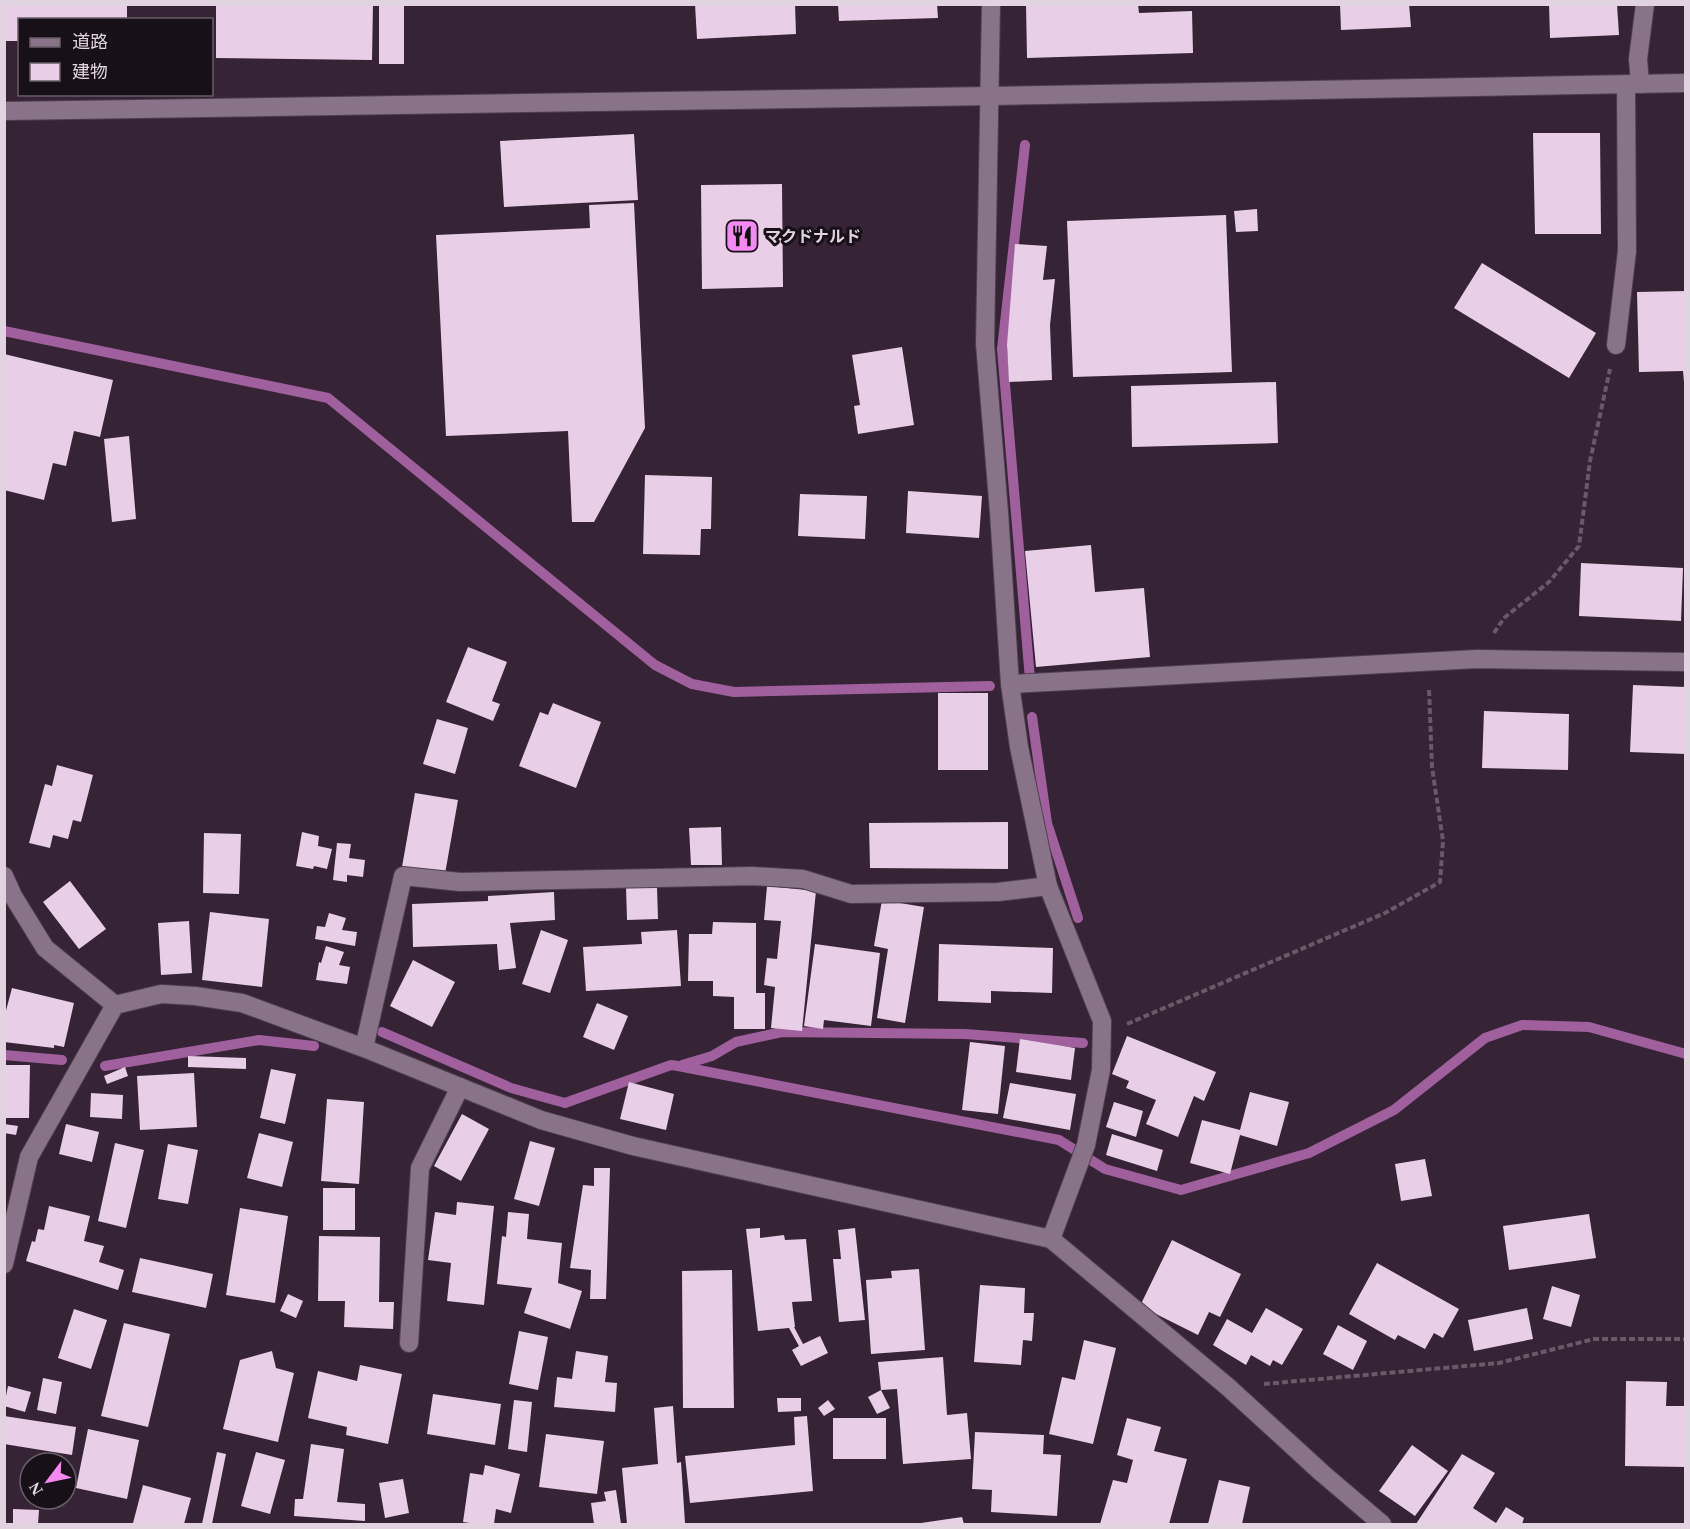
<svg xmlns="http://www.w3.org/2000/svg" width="1690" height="1529" font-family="'Times New Roman','Noto Sans JP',serif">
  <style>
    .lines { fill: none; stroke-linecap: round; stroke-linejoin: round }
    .stream { stroke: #9f609d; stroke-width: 10 }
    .building { fill: #e8cee6 }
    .minor-casing { stroke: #50404f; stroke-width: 20 }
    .path { stroke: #6a5969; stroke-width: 4; stroke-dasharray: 6 3; stroke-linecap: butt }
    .minor { stroke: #897388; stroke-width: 18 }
    .labels { text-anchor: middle; stroke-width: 6; stroke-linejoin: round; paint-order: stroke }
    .poi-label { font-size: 16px; font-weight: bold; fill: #e1d4e0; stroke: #181018; text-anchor: start }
  </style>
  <rect width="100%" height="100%" fill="#362335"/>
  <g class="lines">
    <g class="stream">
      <polyline points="1025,145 1002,349 1030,679"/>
      <polyline points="4,331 328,398 655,665 692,684 734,692 990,686"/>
      <polyline points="1032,717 1047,823 1078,918"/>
      <polyline points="382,1032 511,1088 565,1103 671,1065 678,1066 1059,1140 1105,1169 1181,1190 1309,1153 1394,1110 1485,1038 1522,1025 1589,1027 1686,1054"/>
      <polyline points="4,1055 62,1060"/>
      <polyline points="682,1065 712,1056 736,1042 782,1032 965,1034 1083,1043"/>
      <polyline points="105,1066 259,1040 314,1046"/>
    </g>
  </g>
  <g class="building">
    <polygon points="4,4 127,4 127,20 20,20 20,41 4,41"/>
    <polygon points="216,4 373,4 372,60 216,58"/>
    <rect x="379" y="4" width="25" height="60"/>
    <polygon points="695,4 795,4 796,34 697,39"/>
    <polygon points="838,4 937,4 938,18 839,21"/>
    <polygon points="1026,4 1138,4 1139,13 1192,11 1193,53 1027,58"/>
    <polygon points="1340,4 1409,4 1411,27 1341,30"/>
    <polygon points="1549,4 1617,4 1619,35 1550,38"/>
    <polygon points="1533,133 1600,133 1601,234 1535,234"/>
    <polygon points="634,134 638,200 504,207 500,141"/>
    <polygon points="782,184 783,287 702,289 701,185"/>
    <polygon points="634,203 645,428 594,522 572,522 568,431 446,436 436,235 590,228 589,205"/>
    <polygon points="1257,209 1258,231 1236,232 1234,211"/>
    <polygon points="1226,215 1232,372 1073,377 1067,221"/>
    <polygon points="1015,244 1047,246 1043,280 1055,279 1050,325 1052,380 1009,382 1007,345"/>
    <polygon points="1482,263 1596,333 1569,378 1454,308"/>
    <polygon points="1686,291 1686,382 1684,382 1683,371 1639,372 1637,292"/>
    <polygon points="902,347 914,425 858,434 854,406 860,405 852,355"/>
    <polygon points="4,354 113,380 100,437 74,431 66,466 53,463 44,500 4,490"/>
    <polygon points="1276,382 1278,443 1132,447 1131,386"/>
    <polygon points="129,436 136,519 112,522 104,439"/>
    <polygon points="645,475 712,477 711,529 701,529 700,555 643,554"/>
    <polygon points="908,491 982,496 979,538 906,533"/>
    <polygon points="800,494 867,496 865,539 798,536"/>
    <polygon points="1091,545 1095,592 1144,588 1150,657 1036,667 1025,551"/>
    <polygon points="1581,563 1683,568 1681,621 1579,616"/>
    <polygon points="468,647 507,662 492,701 500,704 493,721 446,702"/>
    <polygon points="1633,685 1686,687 1686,754 1630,752"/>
    <rect x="938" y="693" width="50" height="77"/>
    <polygon points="553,703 601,722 576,788 519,766 540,712 548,715"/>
    <polygon points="1484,711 1569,714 1568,770 1482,768"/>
    <polygon points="437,719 468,728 455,774 423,764"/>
    <polygon points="57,765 93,775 81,822 73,820 68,839 53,835 50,848 29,843 45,784 52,786"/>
    <polygon points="415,793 458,800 445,874 402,867"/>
    <polygon points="1008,822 1008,869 870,868 869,823"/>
    <polygon points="721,827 722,865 691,865 689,828"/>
    <polygon points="302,832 319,836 318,846 332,849 327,869 314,866 313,869 296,866"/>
    <polygon points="204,833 241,834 239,894 203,893"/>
    <polygon points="337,843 351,844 349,858 365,860 363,877 347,875 347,882 333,880"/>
    <polygon points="70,881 106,929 79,949 43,902"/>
    <polygon points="767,886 816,891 802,1031 771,1028 775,987 764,985 767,958 777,959 781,921 764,920"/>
    <polygon points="657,887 658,919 627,920 626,888"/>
    <polygon points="554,892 555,920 510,923 516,968 499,970 497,944 413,947 412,904 488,901 488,896"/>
    <polygon points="882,900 924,907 905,1023 877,1018 888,949 874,946"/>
    <polygon points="210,912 269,919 262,987 202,980"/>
    <polygon points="329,913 346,918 342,930 357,932 355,946 315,939 317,926 325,927"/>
    <polygon points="189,921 192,973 161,975 158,923"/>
    <polygon points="713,922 756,923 756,993 765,993 765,1029 734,1029 734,997 713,996 713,981 688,981 689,934 712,934"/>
    <polygon points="541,930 568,940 550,993 522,984"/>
    <polygon points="677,930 681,986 586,991 583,947 642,944 641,932"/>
    <polygon points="815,944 880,953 871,1026 824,1020 823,1029 804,1026"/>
    <polygon points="939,944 1053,948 1052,993 991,991 991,1003 938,1001"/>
    <polygon points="326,946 344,952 339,965 350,967 347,984 316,980 319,962 321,963"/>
    <polygon points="413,960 455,982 432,1027 390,1006"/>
    <polygon points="12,988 74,1003 64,1047 54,1045 54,1048 4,1042 4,1018"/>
    <polygon points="597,1003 628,1016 614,1050 583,1037"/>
    <polygon points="1127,1036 1216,1072 1204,1101 1194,1096 1178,1137 1146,1124 1156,1100 1126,1088 1129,1081 1112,1074"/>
    <polygon points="1020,1039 1075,1048 1071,1080 1016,1072"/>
    <polygon points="970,1042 1005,1046 998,1114 962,1110"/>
    <polygon points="188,1056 246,1058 246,1069 188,1067"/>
    <polygon points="5,1065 30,1065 29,1118 5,1118"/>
    <polygon points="125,1067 128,1076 107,1084 104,1076"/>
    <polygon points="271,1069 296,1074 285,1124 260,1118"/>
    <polygon points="194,1073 197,1127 140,1130 137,1076"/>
    <polygon points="629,1082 674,1094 666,1130 620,1119"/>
    <polygon points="1010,1083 1076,1094 1070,1130 1003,1118"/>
    <polygon points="1250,1092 1289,1102 1277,1146 1240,1135 1230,1174 1190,1163 1202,1120 1240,1130"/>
    <polygon points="91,1093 123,1095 122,1119 90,1117"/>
    <polygon points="327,1099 364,1102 359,1184 321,1181"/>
    <polygon points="1114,1102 1143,1111 1136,1137 1106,1127"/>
    <polygon points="462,1114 489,1129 461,1181 434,1166"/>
    <polygon points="4,1124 18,1126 16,1135 4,1133"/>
    <polygon points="66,1124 99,1132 92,1162 59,1154"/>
    <polygon points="259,1133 293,1142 282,1187 247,1178"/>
    <polygon points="1112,1134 1163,1150 1157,1171 1106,1155"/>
    <polygon points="530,1141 555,1148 539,1206 514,1199"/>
    <polygon points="115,1143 144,1150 126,1228 98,1221"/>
    <polygon points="168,1144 198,1150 188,1204 158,1199"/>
    <polygon points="1425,1159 1432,1196 1401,1201 1395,1164"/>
    <polygon points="594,1168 610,1168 606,1299 590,1299 591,1270 570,1268 583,1185 594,1186"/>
    <rect x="323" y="1188" width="32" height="42"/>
    <polygon points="457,1202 494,1206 484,1305 447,1301 451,1263 428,1260 435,1212 456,1215"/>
    <polygon points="49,1206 90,1216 84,1241 104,1246 99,1262 124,1270 118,1290 26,1261 32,1241 35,1242 38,1229 44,1230"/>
    <polygon points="240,1208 288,1216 275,1303 226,1295"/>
    <polygon points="508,1212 529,1214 527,1239 562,1243 558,1283 582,1291 570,1329 524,1313 532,1288 497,1284 502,1236 506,1237"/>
    <polygon points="1589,1214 1596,1258 1509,1270 1503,1226"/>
    <polygon points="760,1228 760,1238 784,1235 785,1240 806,1239 812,1301 792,1302 795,1327 794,1327 803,1344 820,1336 828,1353 801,1366 792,1350 799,1346 789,1328 758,1331 746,1229"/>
    <polygon points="855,1228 865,1320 839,1322 833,1259 841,1259 838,1230"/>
    <polygon points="319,1236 380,1237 379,1302 394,1302 393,1329 344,1327 345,1301 318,1301"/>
    <polygon points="1172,1240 1241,1274 1220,1317 1209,1312 1198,1335 1140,1306"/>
    <polygon points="140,1258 213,1274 206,1308 132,1292"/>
    <polygon points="1377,1263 1459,1309 1443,1338 1434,1333 1425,1349 1398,1335 1395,1340 1349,1314"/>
    <polygon points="919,1269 925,1350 871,1354 866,1280 892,1278 891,1271"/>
    <polygon points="732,1270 734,1408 683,1408 682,1271"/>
    <polygon points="980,1285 1025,1288 1024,1313 1034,1313 1032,1341 1023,1340 1021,1365 974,1362"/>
    <polygon points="1552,1286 1580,1295 1571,1327 1543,1319"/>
    <polygon points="288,1294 303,1301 296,1318 280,1311"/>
    <polygon points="1266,1308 1303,1329 1282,1365 1273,1360 1270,1366 1251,1355 1246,1365 1213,1345 1227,1319 1252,1333"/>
    <polygon points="1527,1308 1533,1339 1474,1351 1468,1320"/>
    <polygon points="74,1309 107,1320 91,1369 58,1358"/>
    <polygon points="124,1323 170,1334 148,1427 101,1416"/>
    <polygon points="1338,1325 1367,1341 1353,1370 1323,1354"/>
    <polygon points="519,1331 548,1337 538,1390 509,1384"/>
    <polygon points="1084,1340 1116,1348 1093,1444 1049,1434 1062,1377 1075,1380"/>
    <polygon points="272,1351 276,1368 294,1373 278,1442 223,1429 240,1360"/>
    <polygon points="576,1351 608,1356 605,1382 617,1383 615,1412 554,1407 557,1377 572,1379"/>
    <polygon points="943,1357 947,1415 967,1413 971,1459 903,1464 897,1389 881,1390 878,1362"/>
    <polygon points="360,1365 402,1374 388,1444 346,1435 347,1427 308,1418 318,1371 357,1381"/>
    <polygon points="43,1378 62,1382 56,1414 37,1410"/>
    <polygon points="1626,1381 1667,1382 1666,1406 1686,1406 1686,1467 1625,1466"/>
    <polygon points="8,1386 31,1392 25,1412 4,1406"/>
    <polygon points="881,1390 890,1408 877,1414 868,1397"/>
    <polygon points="433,1394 501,1404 495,1445 427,1434"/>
    <polygon points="777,1398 801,1398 801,1411 778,1412"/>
    <polygon points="514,1400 532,1402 527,1452 508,1449"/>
    <polygon points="828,1400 835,1409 824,1416 818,1408"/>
    <polygon points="673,1406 677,1463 681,1462 685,1523 627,1524 622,1468 658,1464 654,1408"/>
    <polygon points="4,1416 76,1427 72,1455 4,1444"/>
    <polygon points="807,1416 813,1491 690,1503 685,1456 795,1445 794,1417"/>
    <rect x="833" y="1418" width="53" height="41"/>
    <polygon points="1127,1418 1161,1427 1154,1451 1187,1459 1169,1524 1100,1524 1113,1480 1127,1483 1133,1460 1117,1455"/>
    <polygon points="88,1429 139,1440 127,1499 76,1488"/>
    <polygon points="975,1432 1044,1435 1043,1454 1061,1455 1057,1516 991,1512 992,1490 972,1489"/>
    <polygon points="546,1434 604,1441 597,1494 539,1487"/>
    <polygon points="311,1444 344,1449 337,1502 365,1504 365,1521 294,1516 295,1499 303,1499"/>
    <polygon points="1412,1445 1448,1471 1415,1516 1379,1491"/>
    <polygon points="217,1452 226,1454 212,1524 202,1524"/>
    <polygon points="256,1452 285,1460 270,1514 241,1506"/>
    <polygon points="1462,1454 1495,1473 1473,1508 1496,1523 1506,1507 1524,1518 1522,1524 1416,1524"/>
    <polygon points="485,1465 520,1474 511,1513 496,1509 494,1524 477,1524 463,1522 470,1473 483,1475"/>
    <polygon points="403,1479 409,1513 385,1518 379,1483"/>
    <polygon points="1219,1480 1250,1487 1242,1524 1208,1524"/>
    <polygon points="143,1485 191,1498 184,1524 135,1524 133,1523"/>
    <polygon points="616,1490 621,1524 594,1524 591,1503 606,1501 604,1492"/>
    <polygon points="13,1509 39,1510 38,1524 13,1524"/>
    <polygon points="962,1517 964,1524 921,1524 921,1523"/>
  </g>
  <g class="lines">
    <defs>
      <g id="minor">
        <polyline points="991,4 985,344 999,512 1010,684 1019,747 1048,886 1102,1021 1101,1070 1086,1145 1051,1239"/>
        <polyline points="1640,84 1638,59 1645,4"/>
        <polyline points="4,111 991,96 1686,83"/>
        <polyline points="1616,345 1627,251 1626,84"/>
        <polyline points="1010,684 1477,659 1686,662"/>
        <polyline points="4,876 13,896 45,948 115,1005"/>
        <polyline points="364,1048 403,876 460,882 753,876 803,879 851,894 998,892 1048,886"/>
        <polyline points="4,1264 29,1157 115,1005 161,994 195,996 242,1003 364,1048 541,1120 633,1146 1051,1239 1228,1387 1322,1473 1382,1524"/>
        <polyline points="409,1343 420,1168 460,1087"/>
      </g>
    </defs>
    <use href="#minor" class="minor-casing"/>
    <g class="path">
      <polyline points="1494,633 1504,618 1549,582 1579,546 1590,461 1610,369"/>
      <polyline points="1127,1024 1385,913 1440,882 1443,841 1432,767 1429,688"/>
      <polyline points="1264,1384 1499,1363 1594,1339 1686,1339"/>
    </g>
    <use href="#minor" class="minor"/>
  </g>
  <defs>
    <symbol id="restaurant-square" viewBox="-11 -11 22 22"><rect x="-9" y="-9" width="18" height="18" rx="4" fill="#f489f1" stroke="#181018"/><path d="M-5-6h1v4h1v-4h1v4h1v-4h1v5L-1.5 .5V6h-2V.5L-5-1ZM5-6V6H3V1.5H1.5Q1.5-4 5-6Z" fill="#111"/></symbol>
  </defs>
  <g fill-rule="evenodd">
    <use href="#restaurant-square" x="723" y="217" width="38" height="38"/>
  </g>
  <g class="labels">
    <g class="poi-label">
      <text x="765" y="242">マクドナルド</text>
    </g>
  </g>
  <rect width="1690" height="1529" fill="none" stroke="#e1d4e0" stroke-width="12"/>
  <rect x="18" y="18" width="195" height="78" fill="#181018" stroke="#685e68" stroke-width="1.5"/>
  <rect x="30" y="38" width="30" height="9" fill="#897388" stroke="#685e68" stroke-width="1.5"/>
  <text x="72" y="48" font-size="18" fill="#e1d4e0">道路</text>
  <rect x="30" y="63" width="30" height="18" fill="#e8cee6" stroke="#685e68" stroke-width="1.5"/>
  <text x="72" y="78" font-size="18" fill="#e1d4e0">建物</text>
  <g transform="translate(48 1481) rotate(238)"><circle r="28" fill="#181018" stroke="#685e68" stroke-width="1.5"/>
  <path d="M0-4.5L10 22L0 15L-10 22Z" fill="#f489f1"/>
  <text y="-9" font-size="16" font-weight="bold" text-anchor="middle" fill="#e1d4e0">N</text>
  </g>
</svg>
